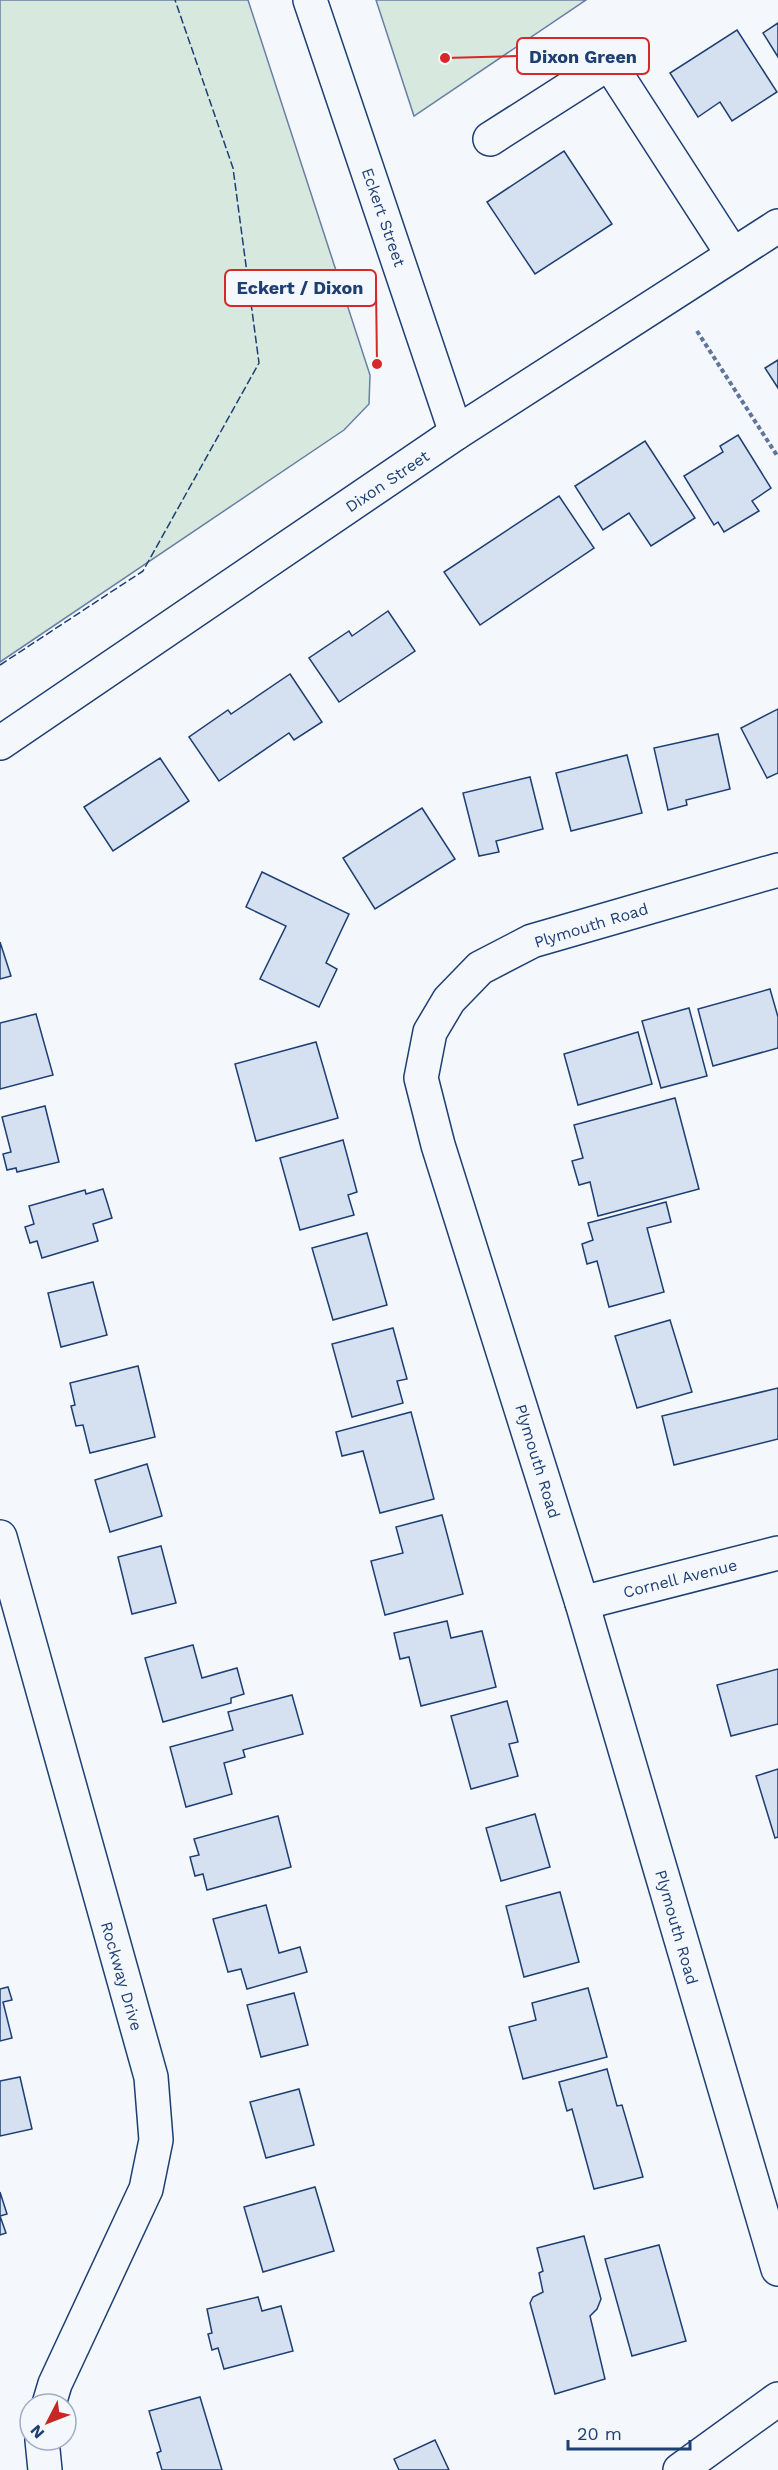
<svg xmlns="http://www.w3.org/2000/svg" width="778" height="2470" font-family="'Work Sans',sans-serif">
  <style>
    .green { fill: #d7e8df; stroke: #687fa3; stroke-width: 1.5 }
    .building { fill: #d5e0f0; stroke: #1d3f73; stroke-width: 1.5 }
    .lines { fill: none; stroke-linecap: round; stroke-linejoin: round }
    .minor-casing { stroke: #1d3f73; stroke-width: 36 }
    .path { stroke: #5e769c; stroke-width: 4; stroke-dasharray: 4.5 3; stroke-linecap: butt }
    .minor { stroke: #f4f7fb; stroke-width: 33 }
    .fence { stroke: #1d3f73; stroke-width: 1.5; stroke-dasharray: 8 3; stroke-linecap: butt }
    .labels { text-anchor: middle; stroke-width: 4.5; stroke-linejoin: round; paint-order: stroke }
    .street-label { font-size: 16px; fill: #1d3f73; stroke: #f4f7fb }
    .leader { fill: none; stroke: #d62828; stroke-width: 2 }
    .callout-dot { fill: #d62828; stroke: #f4f7fb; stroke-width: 2 }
    .callout { fill: #f4f7fb; stroke: #d62828; stroke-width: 2 }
    .callout-label { font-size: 18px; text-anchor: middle; font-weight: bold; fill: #1d3f73 }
  </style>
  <rect width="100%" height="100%" fill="#f4f7fb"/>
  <g class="green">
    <polygon points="0,0 248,0 370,375 369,404 344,430 0,662"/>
    <polygon points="376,0 586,0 414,116"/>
  </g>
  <g class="building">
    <polygon points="778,23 778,57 763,33"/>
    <polygon points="737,30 777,92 732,121 720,102 698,117 670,73"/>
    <polygon points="564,151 612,224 535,274 487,202"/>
    <polygon points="778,360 778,388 765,368"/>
    <polygon points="738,435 771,488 752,501 759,511 724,532 718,522 714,525 684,476 723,452 720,446"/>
    <polygon points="645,441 695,518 651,546 629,513 603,530 575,486"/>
    <polygon points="559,496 594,548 480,625 444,572"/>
    <polygon points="388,611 415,651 339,702 309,658 349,631 352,636"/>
    <polygon points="290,674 322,722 294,740 289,733 219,781 189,737 228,710 231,714"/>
    <polygon points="778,709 778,773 767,778 741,728"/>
    <polygon points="718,734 730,789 686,800 687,805 668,810 654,748"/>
    <polygon points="627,755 642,813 571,831 556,773"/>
    <polygon points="160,758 189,801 113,851 84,807"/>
    <polygon points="530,777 543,829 496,841 499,852 479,856 463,793"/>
    <polygon points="422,808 455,859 375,909 343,858"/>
    <polygon points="262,872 349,914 326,963 337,969 319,1007 260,979 286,926 246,907"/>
    <polygon points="0,942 11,976 0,979"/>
    <polygon points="770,989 778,1017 778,1048 713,1066 698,1009"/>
    <polygon points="689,1008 707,1076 661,1088 642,1021"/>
    <polygon points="36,1014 53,1075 0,1089 0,1023"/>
    <polygon points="638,1032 652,1084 578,1105 564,1054"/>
    <polygon points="316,1042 338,1118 256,1141 235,1064"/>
    <polygon points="675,1098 699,1189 598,1216 590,1182 579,1185 572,1161 583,1158 574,1125"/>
    <polygon points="45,1106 59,1162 17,1172 16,1168 7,1170 3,1154 11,1152 2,1117"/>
    <polygon points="343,1140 357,1192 348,1195 354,1215 300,1230 280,1158"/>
    <polygon points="103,1189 112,1218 93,1224 98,1241 42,1258 37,1241 30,1243 25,1227 34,1224 29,1206 85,1190 86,1194"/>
    <polygon points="666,1202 671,1222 647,1228 664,1292 609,1307 597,1261 587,1264 582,1244 593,1240 588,1223"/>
    <polygon points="367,1233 387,1305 333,1320 312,1248"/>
    <polygon points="93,1282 107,1335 61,1347 48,1293"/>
    <polygon points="670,1320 692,1392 637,1408 615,1336"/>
    <polygon points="393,1328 407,1379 397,1381 403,1403 352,1417 332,1344"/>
    <polygon points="138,1366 155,1437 90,1453 83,1425 76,1426 71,1406 75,1405 70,1383"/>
    <polygon points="778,1388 778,1439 674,1465 662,1416"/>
    <polygon points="411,1412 434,1499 380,1513 363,1451 342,1456 336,1432"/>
    <polygon points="147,1464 162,1516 110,1532 95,1480"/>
    <polygon points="442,1515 463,1594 385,1615 371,1561 403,1553 396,1527"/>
    <polygon points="161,1546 176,1603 132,1614 118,1557"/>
    <polygon points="447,1621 451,1638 482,1631 496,1687 421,1706 409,1657 400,1659 394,1633"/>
    <polygon points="193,1645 202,1678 237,1668 244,1694 231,1698 231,1703 163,1722 145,1658"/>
    <polygon points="778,1669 778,1724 731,1736 717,1685"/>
    <polygon points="292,1695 303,1734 243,1750 245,1757 224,1763 232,1794 186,1807 170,1747 233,1730 228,1712"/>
    <polygon points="507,1701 518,1742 509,1744 518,1776 471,1789 451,1716"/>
    <polygon points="778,1769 778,1837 775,1838 756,1776"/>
    <polygon points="535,1814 550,1867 501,1881 486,1828"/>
    <polygon points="278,1816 291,1867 207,1890 203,1874 195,1876 190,1857 199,1855 194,1839"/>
    <polygon points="560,1892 579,1962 524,1977 506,1906"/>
    <polygon points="266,1905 279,1953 300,1947 307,1972 247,1989 241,1969 228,1972 213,1919"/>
    <polygon points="8,1987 12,2000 3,2002 12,2038 0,2041 0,1989"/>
    <polygon points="588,1988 607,2057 523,2079 509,2027 536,2020 532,2003"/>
    <polygon points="294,1993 308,2045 261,2057 247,2005"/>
    <polygon points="607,2069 617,2106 622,2105 643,2177 594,2189 572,2109 567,2111 559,2082"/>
    <polygon points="20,2077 32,2129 0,2136 0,2081"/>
    <polygon points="299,2089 314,2145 266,2158 250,2102"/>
    <polygon points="315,2187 334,2251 263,2272 244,2207"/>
    <polygon points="0,2192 7,2214 0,2216 6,2233 0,2235"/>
    <polygon points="584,2236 601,2299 597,2309 590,2316 605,2379 555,2394 530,2303 533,2297 543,2292 539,2273 543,2271 537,2248"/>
    <polygon points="659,2245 686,2341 632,2356 605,2259"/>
    <polygon points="258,2297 262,2311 281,2306 293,2351 224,2369 218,2348 212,2350 208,2334 212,2333 207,2309"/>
    <polygon points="200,2397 222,2470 162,2470 157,2453 161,2451 149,2411"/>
    <polygon points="435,2440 449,2470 399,2470 394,2459"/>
  </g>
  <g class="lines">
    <defs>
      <g id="minor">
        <polyline points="310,0 456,433"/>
        <polyline points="490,139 609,63 733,255"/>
        <polyline points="0,743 456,433 778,226"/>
        <polyline points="778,870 532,941 480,968 449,1000 430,1032 421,1078 438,1145 582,1603 778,2269"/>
        <polyline points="0,1537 151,2077 156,2140 146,2189 55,2384 49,2404"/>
        <polyline points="582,1603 778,1553"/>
        <polyline points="42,2440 45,2470"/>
        <polyline points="680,2470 778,2399"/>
      </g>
    </defs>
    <use href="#minor" class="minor-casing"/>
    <polyline class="path" points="697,331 778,457"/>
    <use href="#minor" class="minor"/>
    <polyline class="fence" points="0,665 143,571 259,363 233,168 175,0"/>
  </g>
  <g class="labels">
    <g class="street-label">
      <text transform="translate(384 217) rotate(71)" y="6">Eckert Street</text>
      <text transform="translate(387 481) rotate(-34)" y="6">Dixon Street</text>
      <text transform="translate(591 925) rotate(-17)" y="6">Plymouth Road</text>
      <text transform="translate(538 1461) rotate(73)" y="6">Plymouth Road</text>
      <text transform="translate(680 1578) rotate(-14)" y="6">Cornell Avenue</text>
      <text transform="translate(677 1927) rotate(74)" y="6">Plymouth Road</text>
      <text transform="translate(122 1976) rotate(74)" y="6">Rockway Drive</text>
    </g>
  </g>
  <path class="leader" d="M445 58L517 56M377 364L376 288"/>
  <g class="callout-dot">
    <circle cx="445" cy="58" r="6"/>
    <circle cx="377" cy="364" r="6"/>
  </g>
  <g class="callout">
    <rect x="517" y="38" width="132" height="36" rx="6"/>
    <rect x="225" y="270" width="151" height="36" rx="6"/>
  </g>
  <g class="callout-label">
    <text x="583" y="63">Dixon Green</text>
    <text x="300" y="294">Eckert / Dixon</text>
  </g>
  <g transform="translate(48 2422) rotate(228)"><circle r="28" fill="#f4f7fb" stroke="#9eadc5" stroke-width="1.5"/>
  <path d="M0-4.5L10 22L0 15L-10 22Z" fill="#c62828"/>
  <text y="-9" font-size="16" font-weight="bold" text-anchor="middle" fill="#1d3f73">N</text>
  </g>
  <path d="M568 2440v9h122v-9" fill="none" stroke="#1d3f73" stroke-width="3"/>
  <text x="577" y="2440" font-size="18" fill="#1d3f73" stroke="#f4f7fb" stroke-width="4.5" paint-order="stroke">20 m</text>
</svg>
